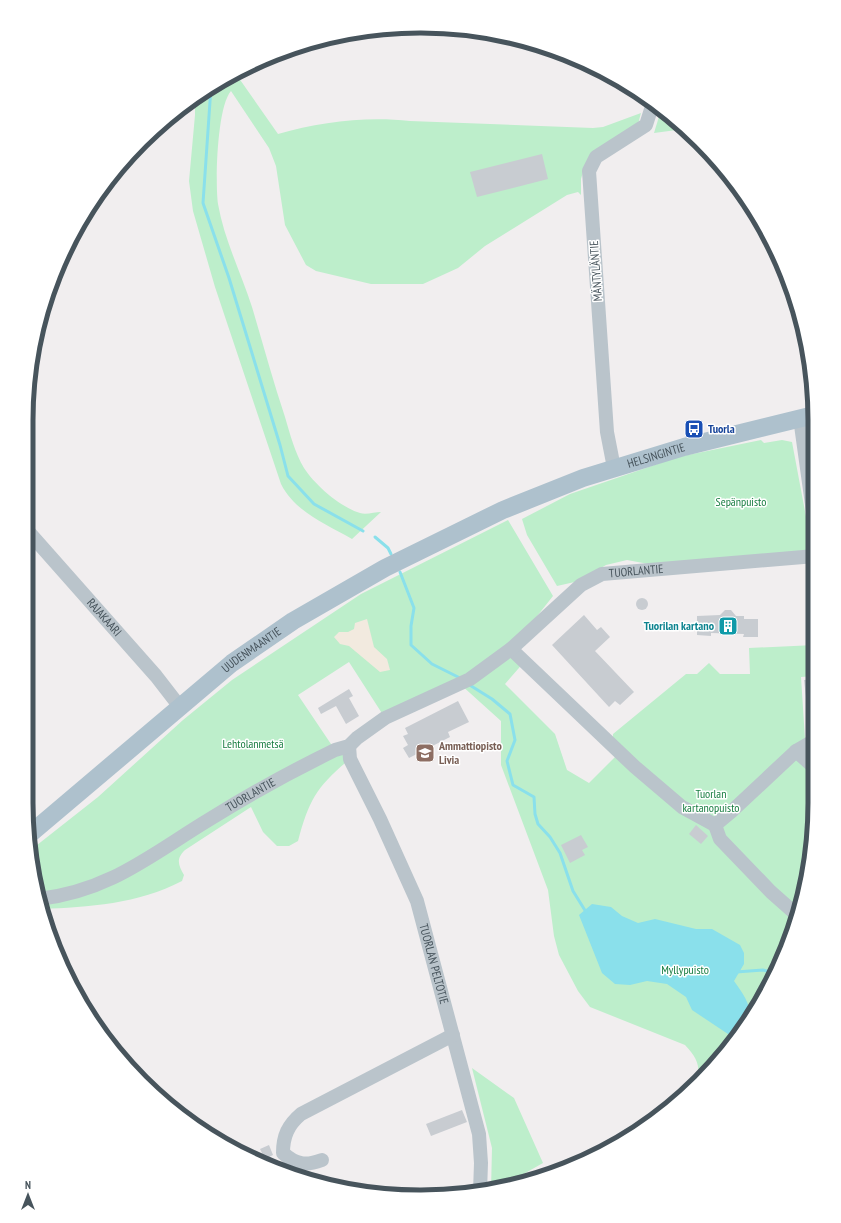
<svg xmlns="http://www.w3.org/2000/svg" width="841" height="1223" font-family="'PT Sans Narrow',sans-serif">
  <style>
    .green { fill: #bdeecb }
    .sand { fill: #f2eadf }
    .water { fill: #8ae0eb }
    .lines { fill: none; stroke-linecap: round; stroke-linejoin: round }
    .stream { stroke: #8ae0eb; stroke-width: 3 }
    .building { fill: #c8ccd1 }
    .minor { stroke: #bac4cb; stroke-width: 14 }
    .major { stroke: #aec1cd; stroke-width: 18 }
    .labels { text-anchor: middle; stroke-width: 3; stroke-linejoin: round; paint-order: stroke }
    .street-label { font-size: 12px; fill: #47545c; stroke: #fff }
    .transit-label { font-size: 12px; font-weight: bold; fill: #164399; stroke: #fff; text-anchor: start }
    .park-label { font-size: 12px; fill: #187d41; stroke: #fff }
    .culture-label { font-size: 12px; font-weight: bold; fill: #0d838f; stroke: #fff; text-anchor: end }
    .education-label { font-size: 12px; font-weight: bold; fill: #785e54; stroke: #fff; text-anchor: start }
    .rim { fill: none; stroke: #47545c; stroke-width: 5 }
  </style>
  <rect width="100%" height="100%" fill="#f1eeef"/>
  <g class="green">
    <path d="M236 74 278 134C320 122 366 116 410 121L593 128 603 127 641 113 638 124 585 165 581 179V195L578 192 567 195 485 246 458 268 423 284H371L316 271 306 265 285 225 276 166 269 148 231 91C217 107 215 182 218 204 224 239 241 273 252 307 263 344 273 381 285 417 290 434 295 453 304 468 315 485 340 507 360 513 366 515 375 512 381 512L352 539C326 524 295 512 281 484L215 287 193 211 189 181 195 115V97Z"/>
    <polygon points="661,110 684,129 654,133"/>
    <polygon points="761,440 764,443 782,440 792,442 813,554 654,565 627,560 606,565 579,581 557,586 527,535 522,519 570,494 678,457"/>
    <path d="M508 520 553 596 511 649 525 661 505 684 555 734 567 770 589 783 620 752 613 745V734L686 674H697L709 663 720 674H750L749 648 815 645V676L801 677 805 739 815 759V803L807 880 785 954 748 1022 699 1082 698 1083C700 1064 697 1058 685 1045L590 1007 578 991 559 955 554 936 548 890 501 765V721L460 684 385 718 349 662 298 695 335 750 350 759C317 786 309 800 298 841L289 846H277L263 832 251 807 185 850C176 859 178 864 184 875L182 881C138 904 89 907 41 909L32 849 98 797 183 720 232 680 361 594Z"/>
    <polygon points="472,1068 514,1098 543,1163 497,1189 491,1190 492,1148"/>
  </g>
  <polygon class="sand" points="367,619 374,647 387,659 390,670 380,672 349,646 340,644 334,637 339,632 348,632 354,629 355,623"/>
  <path class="water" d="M592 904 611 907 622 916 638 923 655 919 696 929H712L740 945 744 953V964L734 981C749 1001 764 1027 728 1034L692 1010 686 997 667 984 647 981 630 985 615 984 602 973 579 915Z"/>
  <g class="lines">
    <g class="stream">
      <polyline points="211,87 203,203 229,278 280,445 288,476 314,504 363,531"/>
      <polyline points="375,537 388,548 391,554"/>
      <polyline points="400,572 414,608 411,626 411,645 432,664 460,678"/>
      <polyline points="468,684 492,699 510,714 515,740 507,761 513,785 534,797 535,814 538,824 550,837 560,853 573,891 586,912"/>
      <polyline points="736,972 763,970 774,973"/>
    </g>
  </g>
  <g class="building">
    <polygon points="542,154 548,179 477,197 470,172"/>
    <circle cx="642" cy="604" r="6"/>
    <polygon points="725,610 731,610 736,616 744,616 744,619 758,619 758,637 743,637 744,634 711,633 711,636 697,635 697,616 720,615"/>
    <polygon points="584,615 597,630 601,627 610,637 595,651 634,692 620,705 615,701 609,707 552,645"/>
    <polygon points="815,679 815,732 810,732 804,680"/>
    <polygon points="349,689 353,696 349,698 359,716 346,724 336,706 321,714 318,708"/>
    <polygon points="458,701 469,722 448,732 450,737 409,758 403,748 408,745 403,736 408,734 405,728"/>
    <polygon points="696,825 708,836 701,844 689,834"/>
    <polygon points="581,835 588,847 582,850 585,855 570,863 561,845"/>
    <polygon points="462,1110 467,1122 431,1136 426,1124"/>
    <polygon points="269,1145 273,1155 265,1159 260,1149"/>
  </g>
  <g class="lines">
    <g class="minor">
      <polyline points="800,418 815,526"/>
      <polyline points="614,468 607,432 589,171 596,157 646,125 653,103"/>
      <path id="s1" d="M26 529 156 676 180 707"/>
      <polyline points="511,649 635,767 682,807 715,825 733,810 796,751 815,740"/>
      <path id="s2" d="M349 746 350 759 380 819 417 901 479 1134 481 1163 480 1192"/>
      <polyline points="796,751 815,768"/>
      <polyline points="715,825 720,839 771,892 797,915"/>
      <path id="s3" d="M39 899C110 891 152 854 210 819 250 794 292 771 335 750L349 746 357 738 385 718 470 679 511 649 581 585 602 574 815 556"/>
      <path d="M322 1160C306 1166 296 1165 283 1153 283 1136 288 1125 301 1114L453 1035"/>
    </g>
    <path class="major" id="s4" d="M30 834 232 663 293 621 385 568 503 510 583 478 684 447 814 415"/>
  </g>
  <defs>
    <symbol id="bus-square" viewBox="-11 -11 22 22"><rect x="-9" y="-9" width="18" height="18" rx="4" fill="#1a4fb4" stroke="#fff"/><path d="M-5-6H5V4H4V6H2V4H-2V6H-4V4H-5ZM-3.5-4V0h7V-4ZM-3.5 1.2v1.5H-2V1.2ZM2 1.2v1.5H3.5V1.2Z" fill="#fff"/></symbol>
    <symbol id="building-square" viewBox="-11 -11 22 22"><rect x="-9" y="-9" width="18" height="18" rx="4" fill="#0f9aa8" stroke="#fff"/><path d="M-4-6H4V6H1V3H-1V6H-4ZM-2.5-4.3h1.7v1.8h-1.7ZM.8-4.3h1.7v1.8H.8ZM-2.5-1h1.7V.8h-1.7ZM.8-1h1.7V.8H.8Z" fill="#fff"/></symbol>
    <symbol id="school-square" viewBox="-11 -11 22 22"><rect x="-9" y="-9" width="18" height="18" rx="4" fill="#8d6e63" stroke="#fff"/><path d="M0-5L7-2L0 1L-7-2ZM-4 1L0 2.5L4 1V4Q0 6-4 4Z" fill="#fff"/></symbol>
  </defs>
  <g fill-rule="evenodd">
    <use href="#bus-square" x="683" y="418" width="22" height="22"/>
    <use href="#building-square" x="717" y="615" width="22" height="22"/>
    <use href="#school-square" x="414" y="742" width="22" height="22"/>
  </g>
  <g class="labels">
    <g class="street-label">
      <text transform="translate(596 271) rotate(-94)" y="4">MÄNTYLÄNTIE</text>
      <text dy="4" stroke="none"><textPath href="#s4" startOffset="739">HELSINGINTIE</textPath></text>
      <text dy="4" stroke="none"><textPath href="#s3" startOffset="691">TUORLANTIE</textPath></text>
      <text dy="4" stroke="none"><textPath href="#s1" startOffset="118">RAJAKAARI</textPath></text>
      <text dy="4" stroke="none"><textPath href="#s4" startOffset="288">UUDENMAANTIE</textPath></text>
      <text dy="4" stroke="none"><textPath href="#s3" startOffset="238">TUORLANTIE</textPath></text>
      <text dy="4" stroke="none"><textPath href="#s2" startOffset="235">TUORLAN PELTOTIE</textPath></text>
    </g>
    <g class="transit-label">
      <text x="708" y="433">Tuorla</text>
    </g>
    <g class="park-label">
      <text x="741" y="506">Sepänpuisto</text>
      <text x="253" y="748">Lehtolanmetsä</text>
      <text x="711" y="798">Tuorlan<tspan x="711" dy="14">kartanopuisto</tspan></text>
      <text x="685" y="974">Myllypuisto</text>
    </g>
    <g class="culture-label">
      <text x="714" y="630">Tuorilan kartano</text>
    </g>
    <g class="education-label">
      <text x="439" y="750">Ammattiopisto<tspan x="439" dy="14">Livia</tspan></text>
    </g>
  </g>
  <path d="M0 0H841V1223H0ZM420 33H421A387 387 0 0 1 808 420V803A387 387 0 0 1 421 1190H420A387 387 0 0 1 33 803V420A387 387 0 0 1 420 33Z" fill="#fff" fill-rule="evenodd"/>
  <path class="rim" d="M420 33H421A387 387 0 0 1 808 420V803A387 387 0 0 1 421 1190H420A387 387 0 0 1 33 803V420A387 387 0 0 1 420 33Z"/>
  <g transform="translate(28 1195)" stroke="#ffffff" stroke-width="3" paint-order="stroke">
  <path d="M0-3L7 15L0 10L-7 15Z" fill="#47545c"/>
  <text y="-6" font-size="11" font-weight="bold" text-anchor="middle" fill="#47545c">N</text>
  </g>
</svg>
